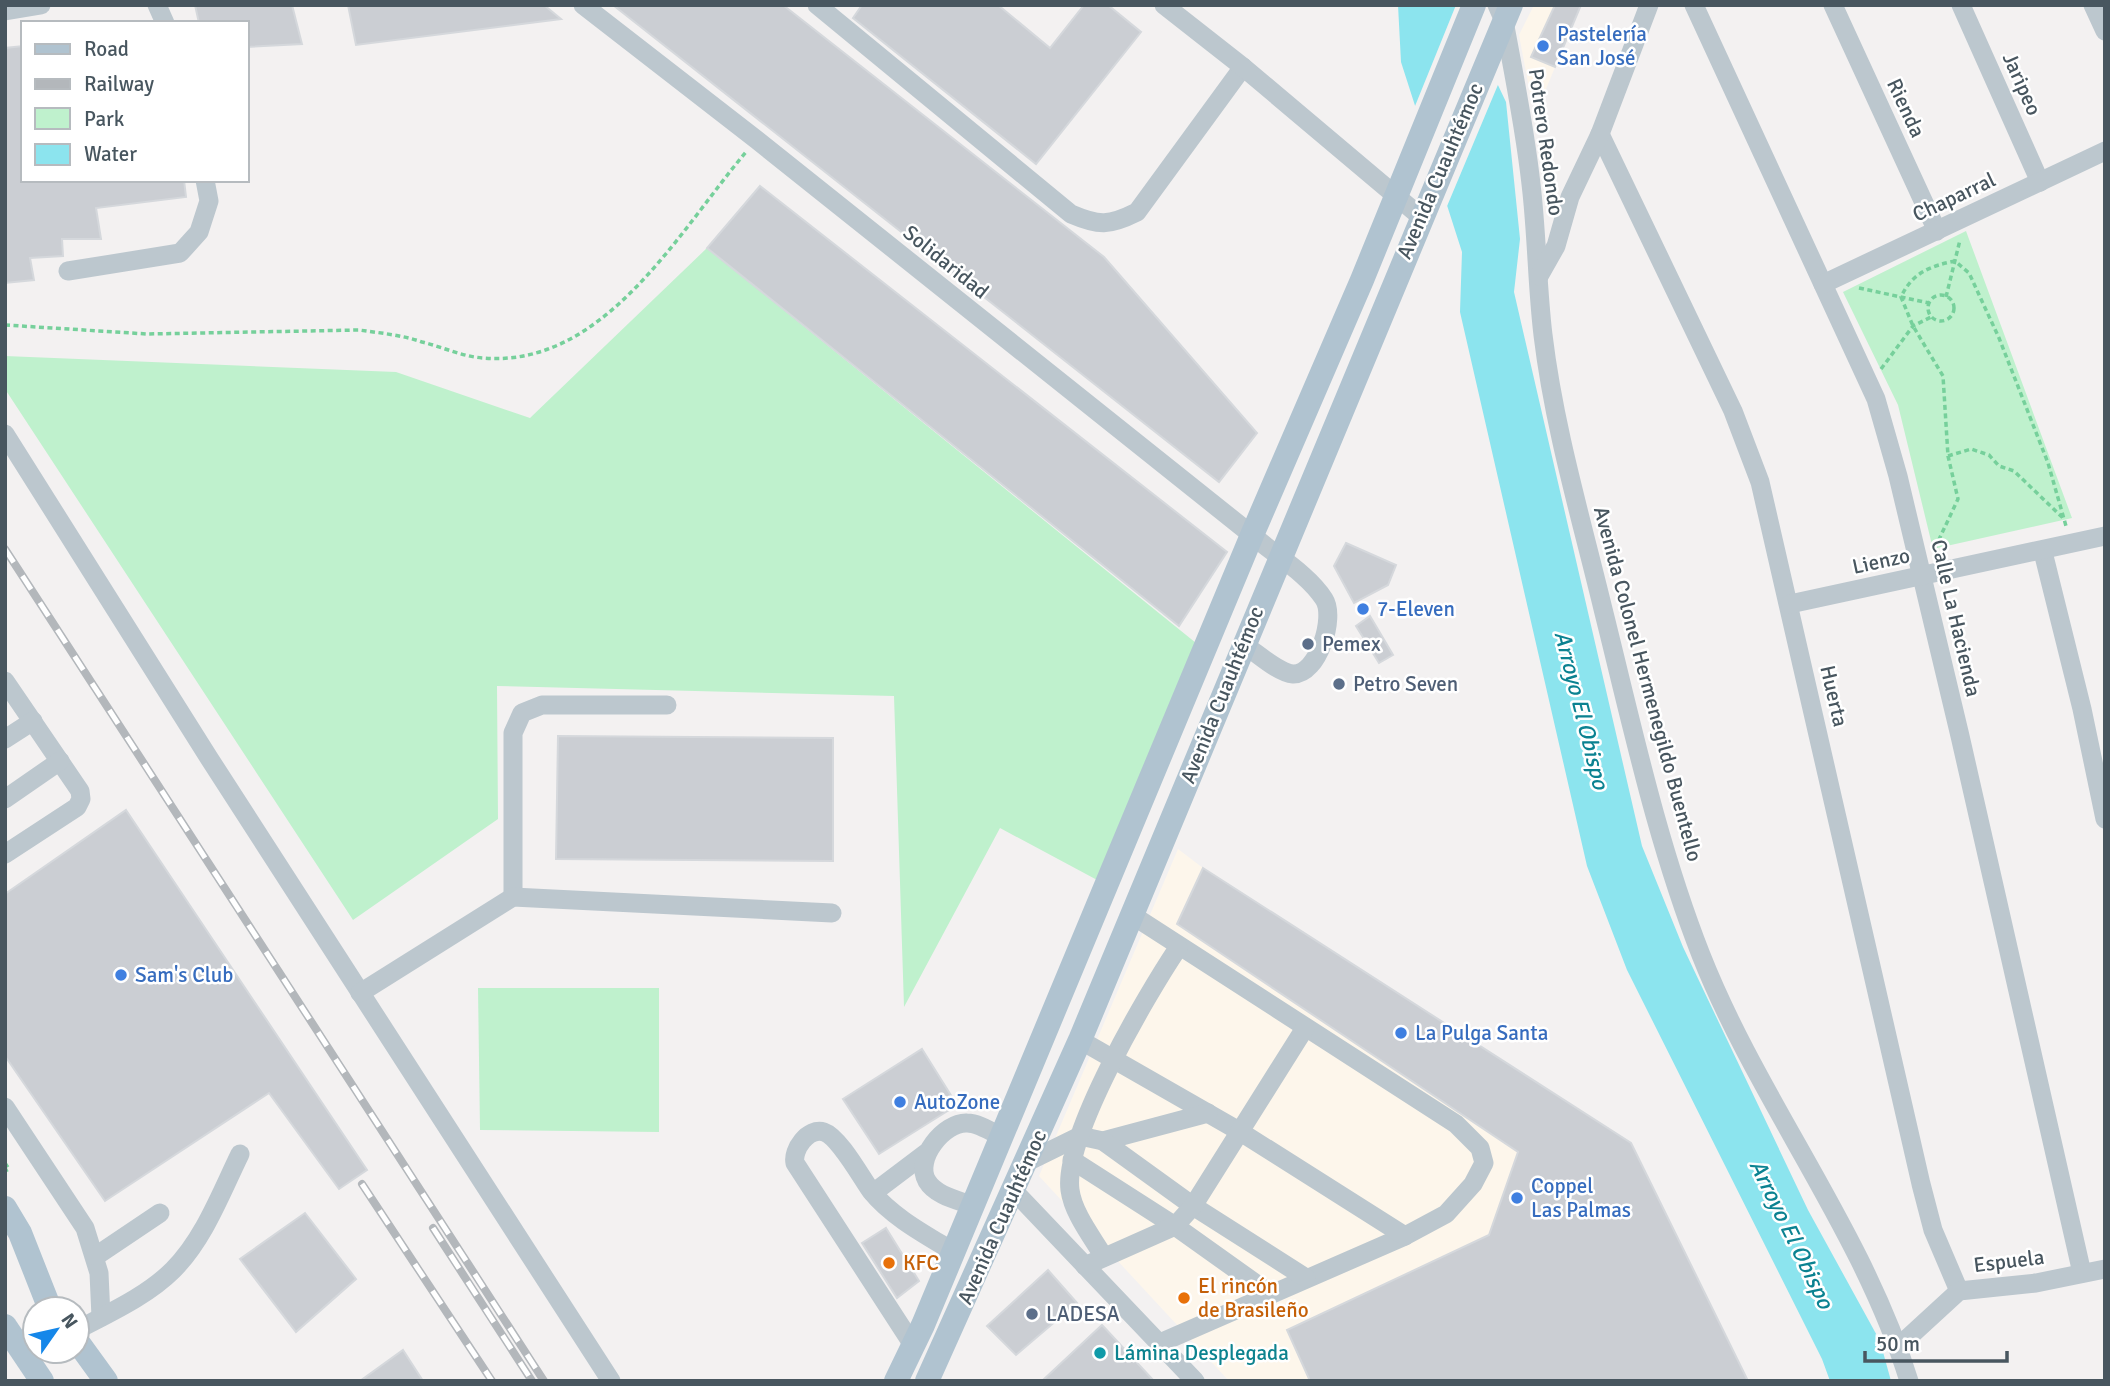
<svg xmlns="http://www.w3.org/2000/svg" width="2110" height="1386" font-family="Signika,sans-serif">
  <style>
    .commercial { fill: #fdf6eb }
    .green { fill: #bff1cd }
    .water { fill: #8ce4ee }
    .pier { fill: #f3f1f1 }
    .building { fill: #cbced3; stroke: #d5d8dc; stroke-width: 2 }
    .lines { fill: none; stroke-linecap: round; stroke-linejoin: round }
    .path { stroke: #76d09b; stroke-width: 3.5; stroke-dasharray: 5 3.5; stroke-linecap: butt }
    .minor { stroke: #bcc7ce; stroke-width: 19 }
    .major { stroke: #b0c3d0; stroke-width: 24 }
    .rail-casing { stroke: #b3b7bb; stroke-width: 8 }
    .rail { stroke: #fff; stroke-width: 5; stroke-dasharray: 16; stroke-linecap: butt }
    .shop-dot { fill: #3f7fe0; stroke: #fff; stroke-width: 2.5 }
    .service-dot { fill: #5c6f8a; stroke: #fff; stroke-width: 2.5 }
    .food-dot { fill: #e8710a; stroke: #fff; stroke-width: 2.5 }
    .culture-dot { fill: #0f9aa8; stroke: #fff; stroke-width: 2.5 }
    .labels { text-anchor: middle; stroke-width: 5; stroke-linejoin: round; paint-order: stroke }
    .shop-label { font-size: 21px; fill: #366cbe; stroke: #fff; text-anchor: start }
    .street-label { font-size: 21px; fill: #48565f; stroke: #fff }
    .service-label { font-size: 21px; fill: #4e5e75; stroke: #fff; text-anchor: start }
    .food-label { font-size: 21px; fill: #c56008; stroke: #fff; text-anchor: start }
    .culture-label { font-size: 21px; fill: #0d838f; stroke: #fff; text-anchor: start }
    .water-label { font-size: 23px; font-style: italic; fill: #0b8291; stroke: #fff }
  </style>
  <rect width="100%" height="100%" fill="#f3f1f1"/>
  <g class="commercial">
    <polygon points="1534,5 1581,5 1538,108 1532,104 1519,35"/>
    <polygon points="1178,849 1203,868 1631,1143 1748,1381 1229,1381 1039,1176"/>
  </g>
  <g class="green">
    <polygon points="1966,231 2072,518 1933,549 1898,405 1843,292"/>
    <polygon points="707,248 1196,643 1099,881 1000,828 904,1007 894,696 497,686 498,819 353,920 5,389 5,356 396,372 530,418"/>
    <polygon points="478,988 659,988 659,1132 480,1130"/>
  </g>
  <polygon class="water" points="1398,5 1470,5 1487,62 1506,102 1520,239 1514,292 1642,846 1683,947 1808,1210 1880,1341 1891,1381 1830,1381 1822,1359 1627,970 1587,866 1460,312 1462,252 1401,62"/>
  <polygon class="pier" points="1456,5 1473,5 1490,61 1500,80 1445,211 1413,111"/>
  <g class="building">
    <polygon points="195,5 292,5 302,44 247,47 247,23 199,23"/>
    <polygon points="348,5 544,5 561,19 356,45"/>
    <polygon points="613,5 783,5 1104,257 1257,433 1219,482"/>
    <polygon points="862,5 998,5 1050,48 1084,5 1108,5 1141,32 1036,164 853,18"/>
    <polygon points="1555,5 1581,5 1555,67 1531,57"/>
    <polygon points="23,46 23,180 184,180 186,197 96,208 101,239 62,239 63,256 30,258 34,280 5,283 5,48"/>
    <polygon points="760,186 1227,552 1179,626 707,248"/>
    <polygon points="1346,543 1396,565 1388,585 1354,603 1334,566"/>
    <polygon points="1370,616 1393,655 1379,663 1356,626"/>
    <polygon points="558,736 833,738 833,861 556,859"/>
    <polygon points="126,810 367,1170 339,1189 269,1093 105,1201 5,1056 5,894"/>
    <polygon points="1203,868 1631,1143 1748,1381 1310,1381 1287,1330 1489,1235 1518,1152 1177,924"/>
    <polygon points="922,1049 957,1105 879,1154 843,1099"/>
    <polygon points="305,1213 356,1279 296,1332 240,1259"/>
    <polygon points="886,1228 919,1281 897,1298 862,1243"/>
    <polygon points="1048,1270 1077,1303 1016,1355 987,1326"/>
    <polygon points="1102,1325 1154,1381 1042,1381"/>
    <polygon points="403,1350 423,1381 360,1381"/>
  </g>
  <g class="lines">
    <g class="path">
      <polyline points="1859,288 1929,303"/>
      <circle cx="1941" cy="308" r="13"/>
      <polyline points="1946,297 1960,240"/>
      <path d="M5 325 147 334 359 330C380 333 402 335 422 342 443 347 463 357 484 358 604 368 679 231 746 152"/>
      <polyline points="1881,369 1913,326 1931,317"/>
      <polyline points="1948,456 1971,449 1989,455 1999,466 2014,471 2063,518"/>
      <path d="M1935 548 1958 499 1948 456 1943 376 1913 326 1901 297C1912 273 1930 266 1955 261L1969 273 1999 338 2048 463 2066 526"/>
      <polyline points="5,1163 9,1169 5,1171"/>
    </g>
    <g class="minor">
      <polyline points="157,5 165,23"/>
      <path d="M583 5 757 140 1252 535C1275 555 1308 574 1324 599 1336 617 1318 675 1293 674 1278 673 1256 652 1243 644"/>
      <path d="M817 5 1071 214C1099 226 1109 226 1137 212L1243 67"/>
      <polyline points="1164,5 1243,67 1421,217"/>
      <path d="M1497 5 1504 21C1514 75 1525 129 1531 184 1537 234 1537 285 1543 335 1554 427 1581 518 1603 609 1632 725 1657 843 1701 955 1759 1102 1862 1229 1909 1381"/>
      <polyline points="1694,5 1876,399 1898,476 1960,736 2082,1273"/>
      <polyline points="1833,5 1937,231"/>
      <polyline points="1961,5 2040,182"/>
      <polyline points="2093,5 2105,31"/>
      <polyline points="5,11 41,5"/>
      <polyline points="1600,134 1733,411 1760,482 1921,1184 1933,1230 1959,1291"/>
      <polyline points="68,271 180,253 199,232 209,201 205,180"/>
      <polyline points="1539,276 1556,246 1570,197 1600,134 1649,5"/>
      <polyline points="1823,284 2105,151"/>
      <polyline points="5,434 209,758 611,1381"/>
      <polyline points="2043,552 2082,709 2105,819"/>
      <polyline points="1790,604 2105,536"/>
      <polyline points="5,681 80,791 81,799 77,807 5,854"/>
      <polyline points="5,739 33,721"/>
      <polyline points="5,799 60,761"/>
      <polyline points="513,897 513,733 522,713 542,705 667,705"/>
      <polyline points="1132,915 1456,1124 1480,1148 1484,1163 1473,1184 1446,1214 1405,1236 1160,1343"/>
      <polyline points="360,993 513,897 832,913"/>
      <polyline points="1080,1040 1239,1131 1405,1236"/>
      <polyline points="5,1107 85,1228 99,1273 101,1317"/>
      <polyline points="1103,1141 1208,1113"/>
      <polyline points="1072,1160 1175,1226 1269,1293"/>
      <polyline points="1027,1162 1080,1136 1103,1141 1193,1206 1306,1278"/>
      <polyline points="1014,1191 1195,1381"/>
      <polyline points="873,1193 926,1153"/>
      <path d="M974 1206C958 1200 936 1196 927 1181 914 1159 944 1122 967 1123 978 1123 992 1132 1002 1137"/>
      <polyline points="96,1256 160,1213"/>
      <path d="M1104 1257C1092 1237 1073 1213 1070 1190 1063 1137 1147 994 1178 948"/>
      <polyline points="1085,1266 1175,1226 1193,1206 1305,1028"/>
      <path d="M77 1330C109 1313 147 1296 173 1270 204 1239 221 1193 240 1154"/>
      <path d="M913 1345 795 1163C792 1150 808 1127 824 1132 839 1137 861 1177 871 1191 892 1217 926 1235 954 1252"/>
      <polyline points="1898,1347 1959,1291 2036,1283 2105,1269"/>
    </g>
    <g class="major">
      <polyline points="5,1208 20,1233 48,1304"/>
      <polyline points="5,1326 42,1381"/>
      <polyline points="77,1341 106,1381"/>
      <polyline points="896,1381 923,1325 1252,535 1362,280 1474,5"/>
      <polyline points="927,1381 1080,1040 1511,5"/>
    </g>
    <defs>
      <g id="rail">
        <polyline points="5,549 544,1381"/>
        <polyline points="362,1184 492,1381"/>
        <polyline points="433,1228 532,1381"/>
      </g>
    </defs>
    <use href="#rail" class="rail-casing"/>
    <use href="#rail" class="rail"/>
  </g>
  <g class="shop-dot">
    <circle cx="1543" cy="46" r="7"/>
    <circle cx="1363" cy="609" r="7"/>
    <circle cx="121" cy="975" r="7"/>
    <circle cx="1401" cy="1033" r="7"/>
    <circle cx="900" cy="1102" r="7"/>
    <circle cx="1517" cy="1198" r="7"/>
  </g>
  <g class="service-dot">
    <circle cx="1308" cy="644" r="7"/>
    <circle cx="1339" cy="684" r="7"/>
    <circle cx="1032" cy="1314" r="7"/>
  </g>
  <g class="food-dot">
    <circle cx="889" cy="1263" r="7"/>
    <circle cx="1184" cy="1298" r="7"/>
  </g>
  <circle class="culture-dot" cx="1100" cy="1353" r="7"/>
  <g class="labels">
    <g class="shop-label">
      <text x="1557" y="41">Pastelería<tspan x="1557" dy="24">San José</tspan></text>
      <text x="1377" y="616">7-Eleven</text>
      <text x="135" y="982">Sam's Club</text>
      <text x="1415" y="1040">La Pulga Santa</text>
      <text x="914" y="1109">AutoZone</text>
      <text x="1531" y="1193">Coppel<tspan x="1531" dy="24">Las Palmas</tspan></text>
    </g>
    <g class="street-label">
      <text transform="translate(2022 84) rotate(66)" y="7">Jaripeo</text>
      <text transform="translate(1906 108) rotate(65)" y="7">Rienda</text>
      <text transform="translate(1546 142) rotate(82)" y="7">Potrero Redondo</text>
      <text transform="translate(1440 171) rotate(-67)" y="7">Avenida Cuauhtémoc</text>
      <text transform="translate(1954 197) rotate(-25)" y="7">Chaparral</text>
      <text transform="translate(946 262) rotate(39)" y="7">Solidaridad</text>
      <text transform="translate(1881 561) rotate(-12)" y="7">Lienzo</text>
      <text transform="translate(1956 618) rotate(77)" y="7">Calle La Hacienda</text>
      <text transform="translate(1648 684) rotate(75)" y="7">Avenida Colonel Hermenegildo Buentello</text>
      <text transform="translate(1222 695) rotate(-68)" y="7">Avenida Cuauhtémoc</text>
      <text transform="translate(1834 696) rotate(77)" y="7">Huerta</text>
      <text transform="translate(1002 1217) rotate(-66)" y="7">Avenida Cuauhtémoc</text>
      <text transform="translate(2009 1261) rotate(-7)" y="7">Espuela</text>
    </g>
    <g class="service-label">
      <text x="1322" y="651">Pemex</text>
      <text x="1353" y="691">Petro Seven</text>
      <text x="1046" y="1321">LADESA</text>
    </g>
    <g class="food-label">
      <text x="903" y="1270">KFC</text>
      <text x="1198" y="1293">El rincón<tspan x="1198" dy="24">de Brasileño</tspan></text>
    </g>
    <g class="culture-label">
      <text x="1114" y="1360">Lámina Desplegada</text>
    </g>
    <g class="water-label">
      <text transform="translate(1582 710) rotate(76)" y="8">Arroyo El Obispo</text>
      <text transform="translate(1792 1234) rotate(64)" y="8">Arroyo El Obispo</text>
    </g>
  </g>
  <rect width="2110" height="1386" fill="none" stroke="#48565f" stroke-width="14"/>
  <rect x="21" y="21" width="228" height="161" fill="#ffffff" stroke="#b6bbbf" stroke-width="2"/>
  <rect x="35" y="44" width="35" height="10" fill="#b0c3d0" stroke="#b6bbbf" stroke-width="2"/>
  <text x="84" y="56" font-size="21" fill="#48565f">Road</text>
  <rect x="35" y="79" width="35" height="10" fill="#b3b7bb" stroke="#b6bbbf" stroke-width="2"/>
  <text x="84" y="91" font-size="21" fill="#48565f">Railway</text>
  <rect x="35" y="108" width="35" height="21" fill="#bff1cd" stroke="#b6bbbf" stroke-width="2"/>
  <text x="84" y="126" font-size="21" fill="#48565f">Park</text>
  <rect x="35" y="144" width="35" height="21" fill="#8ce4ee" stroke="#b6bbbf" stroke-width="2"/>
  <text x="84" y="161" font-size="21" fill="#48565f">Water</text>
  <g transform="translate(56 1330) rotate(56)"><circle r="33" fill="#ffffff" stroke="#b6bbbf" stroke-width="2"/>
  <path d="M0-5L12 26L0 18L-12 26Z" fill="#1587e9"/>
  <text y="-10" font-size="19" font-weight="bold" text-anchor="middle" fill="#48565f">N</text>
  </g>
  <path d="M1865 1351v10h142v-10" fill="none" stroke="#48565f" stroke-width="3.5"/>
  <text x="1876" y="1351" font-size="21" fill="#48565f" stroke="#ffffff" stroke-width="5" paint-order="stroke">50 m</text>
</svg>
